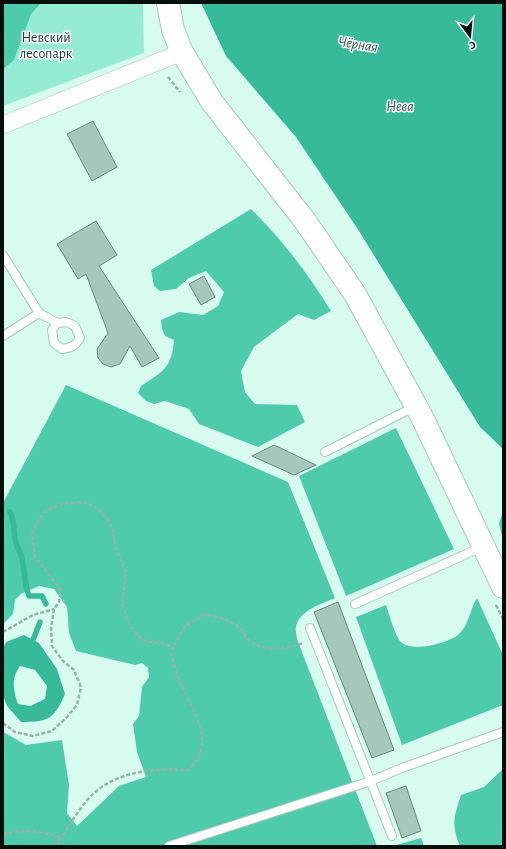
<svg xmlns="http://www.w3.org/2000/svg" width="506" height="849" font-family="'Alegreya Sans',sans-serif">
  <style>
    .green { fill: #96ecd2 }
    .forest { fill: #4dcbab }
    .water { fill: #37ba9a; fill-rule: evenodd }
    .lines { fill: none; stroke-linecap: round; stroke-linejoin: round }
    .stream { stroke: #37ba9a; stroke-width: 5.5 }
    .building { fill: #a5c7bc; stroke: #69887e }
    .lane-casing { stroke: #a7c9bd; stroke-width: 10 }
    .street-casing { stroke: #a7c9bd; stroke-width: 18 }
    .secondary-casing { stroke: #a7c9bd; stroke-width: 24 }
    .path { stroke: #96b1a8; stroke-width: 2.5; stroke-dasharray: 4 2; stroke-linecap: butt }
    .lane { stroke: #fff; stroke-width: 8 }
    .street { stroke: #fff; stroke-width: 17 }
    .secondary { stroke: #fff; stroke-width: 22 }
    .labels { text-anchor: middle; stroke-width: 3; stroke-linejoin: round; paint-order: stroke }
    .park-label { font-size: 14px; fill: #1d332d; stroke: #fff }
    .water-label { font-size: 15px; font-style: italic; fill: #275b4d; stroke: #fff }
  </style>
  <rect width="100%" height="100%" fill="#d8fbf0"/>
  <polygon class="green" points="3,3 143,3 144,53 3,106"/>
  <g class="forest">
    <polygon points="3,3 41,3 31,14 14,60 3,69"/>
    <path d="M251 209C283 240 308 274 331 311L314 320 298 314 254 347 241 371 245 392 255 404 297 405 305 422 258 447 199 424 189 409 165 401 154 404 146 401 138 393 141 386C163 372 172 367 174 340L165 336 162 329 161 320 179 312 203 315 218 306 224 292 206 271 189 278 176 289 160 291 154 286 151 270Z"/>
    <path d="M66 385 288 482 335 598C322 604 299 610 296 627 295 630 297 636 297 639L377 846H3V730L5 733 26 745 62 740 69 785 67 813 77 826 119 786 146 777 137 752 133 724 139 716 142 687 149 677 148 668 142 663 135 665 76 651 69 633 67 607 54 589 39 586 21 594 15 600 13 614 3 624V503Z"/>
    <polygon points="396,428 454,549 346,596 299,476"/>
    <polygon points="503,513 503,541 499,523"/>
    <path d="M477 598 503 655V705L402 745 356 617 386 605C389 614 395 636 401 642 412 653 449 643 459 634 469 625 470 609 477 598Z"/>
    <path d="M503 769V846H460C451 824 454 817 461 795L484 787Z"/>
    <polygon points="421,838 424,846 393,846"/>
  </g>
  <g class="water">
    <polygon points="201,3 503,3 503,449 480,427 359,231 296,137 226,56"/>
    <path d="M24 635 39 643 57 669 65 694C54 719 49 722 21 722L7 706 3 695V648L6 642ZM20 666 35 670 47 686 45 699 30 706 18 704C13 690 11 678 20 666Z"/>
  </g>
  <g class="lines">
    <g class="stream">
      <path d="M10 512C15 521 13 529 15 539 16 546 21 552 22 559 25 573 24 582 29 596H42L46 604"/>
      <polyline points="33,640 40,622"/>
    </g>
  </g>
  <g class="building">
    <polygon points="93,121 117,167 92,181 67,134"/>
    <polygon points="96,221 117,255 99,266 159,358 142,367 130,346 120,364 111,367 103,364 98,358 97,349 108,333 86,274 78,279 57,244"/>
    <polygon points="204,276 215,297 201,305 189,284"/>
    <polygon points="274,445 316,465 294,475 252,456"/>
    <polygon points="338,602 394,750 372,758 314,612"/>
    <polygon points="406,786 421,831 402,838 386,793"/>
  </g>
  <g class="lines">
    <defs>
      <g id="lane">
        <polyline points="3,255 39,313 3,336"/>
        <path d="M39 313 57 323 66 322 75 326 80 338C75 346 71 348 62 349L54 343 52 330 57 323"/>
        <polyline points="325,452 416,406"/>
        <polyline points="355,604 482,547"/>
        <polyline points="310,628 392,836"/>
        <polyline points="169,846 371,781 402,768 503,732"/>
      </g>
      <polyline id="street" points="3,125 182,52"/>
      <polyline id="secondary" points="168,3 173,30 182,52 212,102 305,221 355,294 422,417 503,587"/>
    </defs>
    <use href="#lane" class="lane-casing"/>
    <use href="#street" class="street-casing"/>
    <use href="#secondary" class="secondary-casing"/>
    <g class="path">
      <polyline points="168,77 180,92"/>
      <polyline points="496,605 503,619"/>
      <polyline points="3,632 33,615 54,609"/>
      <polyline points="3,723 15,732 33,736 52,731 66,718 77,705 81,687 74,670 63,661 52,646 51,628 54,609 59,602 61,590 35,557 32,533 43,513 60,504 83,502 98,508 108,520 113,531 115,545 126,573 122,604 129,624 138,636 147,642 165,643 173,649"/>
      <path d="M3 835C23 828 41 831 61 838"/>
      <path d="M58 846V842C68 828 77 812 88 799 113 771 153 768 188 770 218 744 193 712 181 685 176 674 174 663 171 652L185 626 205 614C216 617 228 619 237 626 243 629 244 636 249 640 264 653 286 649 303 643"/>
    </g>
    <use href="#lane" class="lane"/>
    <use href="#street" class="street"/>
    <use href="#secondary" class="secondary"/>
  </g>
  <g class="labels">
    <g class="park-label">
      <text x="46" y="42">Невский<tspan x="46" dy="16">лесопарк</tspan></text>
    </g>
    <g class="water-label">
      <text transform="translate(358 44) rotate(9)" y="5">Чёрная</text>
      <text x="400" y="111">Нева</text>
    </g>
  </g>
  <rect width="506" height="849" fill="none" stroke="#040f0b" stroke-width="8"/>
  <g transform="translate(470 36) rotate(164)" stroke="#ffffff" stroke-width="3" paint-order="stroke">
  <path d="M0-3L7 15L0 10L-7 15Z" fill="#040f0b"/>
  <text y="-6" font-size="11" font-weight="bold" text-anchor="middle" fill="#040f0b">С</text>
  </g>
</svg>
